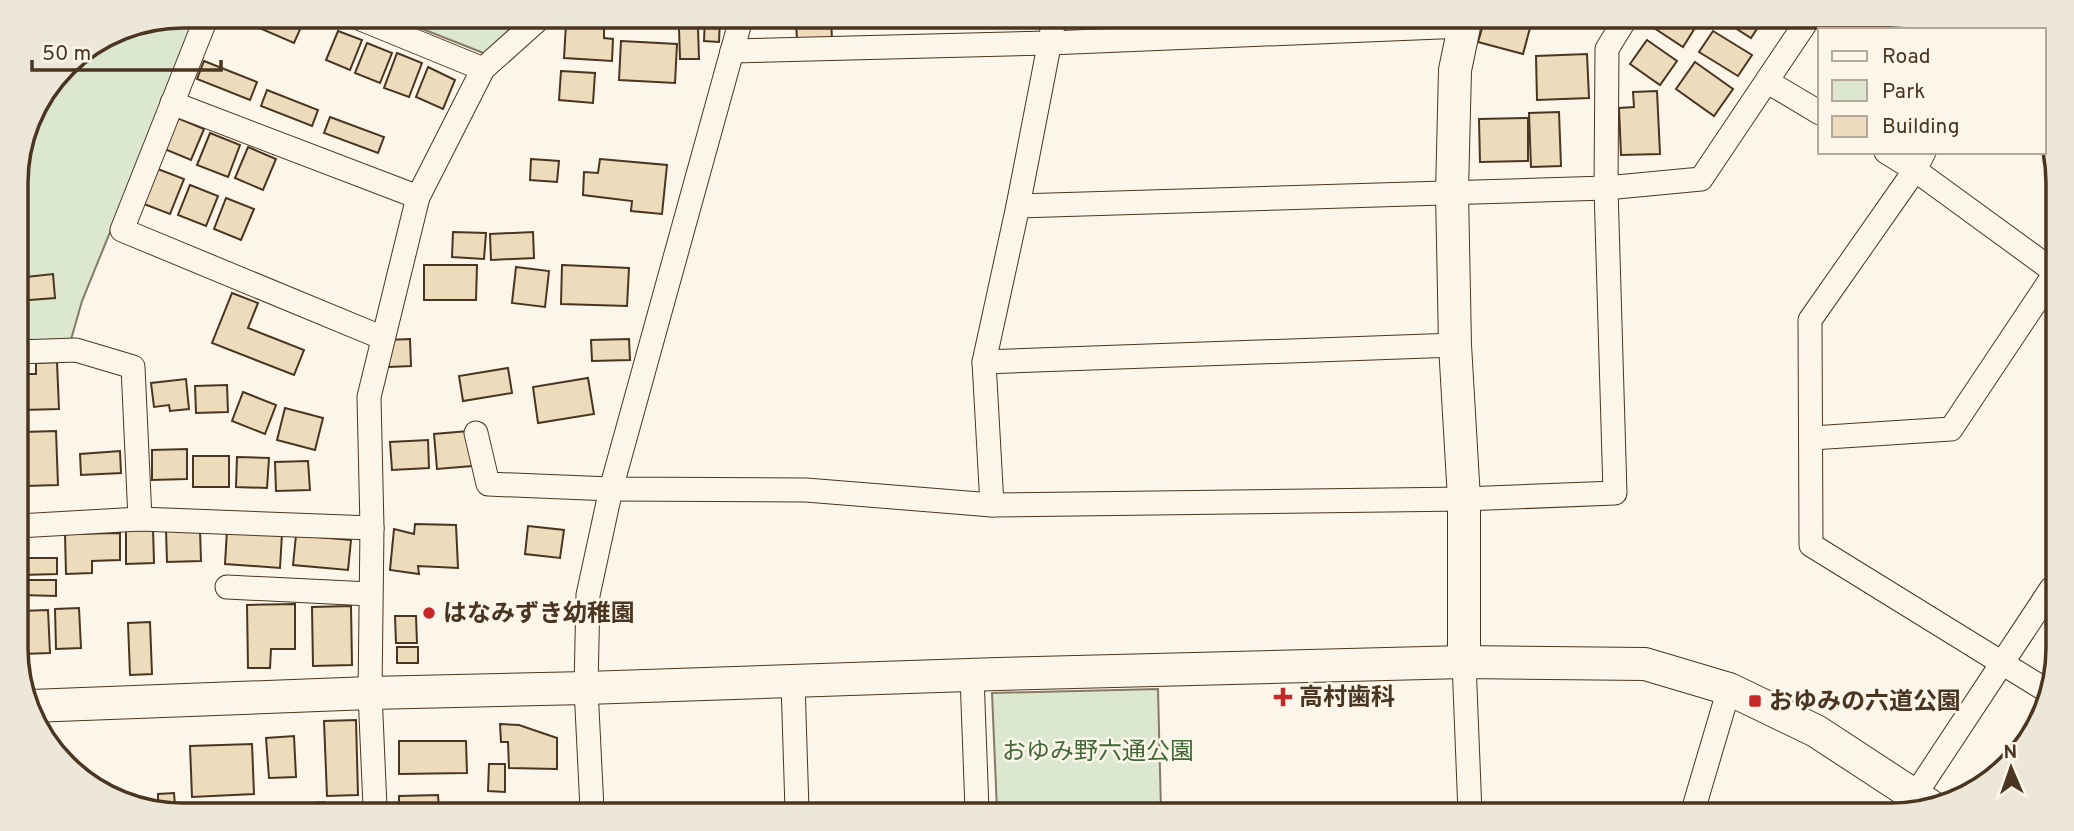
<svg xmlns="http://www.w3.org/2000/svg" width="2074" height="831" font-family="Overpass,'Noto Sans JP',sans-serif">
  <style>
    .green { fill: #dce7d0; stroke: #887966; stroke-width: 2 }
    .building { fill: #ecdcbc; stroke: #4a3520; stroke-width: 2 }
    .lines { fill: none; stroke-linecap: round; stroke-linejoin: round }
    .street-casing { stroke: #4a3520; stroke-width: 25 }
    .secondary-casing { stroke: #4a3520; stroke-width: 34 }
    .street { stroke: #fbf6e9; stroke-width: 23 }
    .secondary { stroke: #fbf6e9; stroke-width: 32 }
    .poi-dot { fill: #c62828; stroke: #fbf6e9; stroke-width: 2.5 }
    .labels { text-anchor: middle; stroke-width: 5; stroke-linejoin: round; paint-order: stroke }
    .poi-label { font-size: 24px; font-weight: bold; fill: #4a3520; stroke: #fbf6e9; text-anchor: start }
    .park-label { font-size: 24px; fill: #436837; stroke: #fbf6e9 }
    .rim { fill: none; stroke: #4a3520; stroke-width: 3.5 }
  </style>
  <rect width="100%" height="100%" fill="#fbf6e9"/>
  <g class="green">
    <polygon points="183,16 198,16 82,301 70,343 17,344 16,172 33,109 72,58 119,28"/>
    <polygon points="392,17 524,17 486,54"/>
    <polygon points="1158,689 1161,811 997,810 992,693"/>
  </g>
  <g class="building">
    <polygon points="232,16 306,16 294,43"/>
    <polygon points="705,18 720,19 719,42 704,41"/>
    <polygon points="796,19 831,19 832,39 797,40"/>
    <polygon points="1484,22 1509,23 1530,28 1523,54 1478,42"/>
    <polygon points="1653,23 1698,23 1683,47 1651,26"/>
    <polygon points="566,24 604,28 604,38 613,39 612,61 564,58"/>
    <polygon points="1729,24 1760,24 1751,38"/>
    <polygon points="679,28 698,28 699,59 680,59"/>
    <polygon points="338,31 362,40 350,70 326,60"/>
    <polygon points="1713,31 1752,55 1738,76 1699,52"/>
    <polygon points="1647,40 1677,61 1660,85 1630,64"/>
    <polygon points="621,41 677,44 675,83 619,80"/>
    <polygon points="367,43 392,53 380,83 355,73"/>
    <polygon points="397,53 422,63 409,97 384,88"/>
    <polygon points="1587,54 1589,98 1537,100 1536,56"/>
    <polygon points="204,61 257,82 250,100 197,79"/>
    <polygon points="1695,62 1733,89 1714,116 1676,89"/>
    <polygon points="428,67 455,80 443,109 416,97"/>
    <polygon points="561,71 595,73 593,103 559,100"/>
    <polygon points="267,90 318,110 312,126 261,106"/>
    <polygon points="1657,91 1660,154 1621,155 1619,108 1634,107 1633,92"/>
    <polygon points="1559,112 1561,166 1531,167 1529,113"/>
    <polygon points="175,117 204,129 191,160 162,148"/>
    <polygon points="330,117 384,137 378,153 324,133"/>
    <polygon points="1528,118 1528,161 1480,162 1479,119"/>
    <polygon points="210,133 240,145 228,177 197,165"/>
    <polygon points="248,147 276,159 263,190 235,178"/>
    <polygon points="531,159 559,161 557,182 530,180"/>
    <polygon points="600,159 667,165 662,214 631,211 632,201 583,195 584,172 598,173"/>
    <polygon points="150,166 184,179 170,214 136,201"/>
    <polygon points="190,185 218,196 206,226 178,215"/>
    <polygon points="226,198 254,209 241,240 214,229"/>
    <polygon points="453,232 486,233 484,259 452,257"/>
    <polygon points="533,232 534,258 491,260 490,234"/>
    <polygon points="424,265 477,265 476,300 424,300"/>
    <polygon points="562,265 629,268 627,306 561,304"/>
    <polygon points="516,267 549,271 545,307 512,303"/>
    <polygon points="53,274 55,298 17,301 17,278"/>
    <polygon points="232,293 258,303 248,328 304,350 294,375 212,343"/>
    <polygon points="410,339 411,366 389,367 387,340"/>
    <polygon points="629,339 630,360 592,361 591,340"/>
    <polygon points="57,362 59,409 23,410 21,374 36,374 36,363"/>
    <polygon points="508,368 512,393 463,401 459,376"/>
    <polygon points="588,378 594,414 538,423 533,387"/>
    <polygon points="186,379 189,409 170,411 169,405 154,407 151,383"/>
    <polygon points="227,385 228,412 196,413 195,386"/>
    <polygon points="243,392 276,405 265,434 232,421"/>
    <polygon points="285,408 323,418 315,450 277,440"/>
    <polygon points="56,431 58,485 25,486 23,432"/>
    <polygon points="468,431 472,466 437,469 434,434"/>
    <polygon points="428,440 429,468 392,470 390,442"/>
    <polygon points="187,449 187,479 152,480 152,450"/>
    <polygon points="120,451 121,473 81,475 80,454"/>
    <rect x="193" y="456" width="36" height="31"/>
    <polygon points="237,457 269,458 267,488 236,487"/>
    <polygon points="308,461 310,490 276,491 275,462"/>
    <polygon points="415,524 456,525 458,568 418,566 419,574 390,570 394,529 414,534"/>
    <polygon points="528,526 564,530 560,558 525,554"/>
    <polygon points="153,528 154,563 126,564 126,529"/>
    <polygon points="166,530 200,530 201,561 167,562"/>
    <polygon points="227,530 282,534 280,568 225,564"/>
    <polygon points="120,533 120,560 92,561 92,573 66,574 65,534"/>
    <polygon points="296,535 351,540 348,570 293,565"/>
    <polygon points="21,558 57,558 57,574 22,575"/>
    <polygon points="21,580 56,580 56,596 21,595"/>
    <polygon points="295,604 295,649 271,649 270,668 248,668 247,605"/>
    <polygon points="351,606 352,665 313,666 312,607"/>
    <polygon points="79,608 81,648 56,649 55,609"/>
    <polygon points="48,610 50,653 22,654 20,611"/>
    <polygon points="395,616 416,616 417,643 396,643"/>
    <polygon points="150,622 152,674 130,675 128,623"/>
    <rect x="397" y="647" width="21" height="16"/>
    <polygon points="356,720 358,795 327,796 324,721"/>
    <polygon points="500,724 519,725 557,738 557,769 509,768 508,742 501,742"/>
    <polygon points="294,736 296,777 269,778 266,738"/>
    <polygon points="399,741 466,741 467,773 399,774"/>
    <polygon points="252,744 254,794 192,797 190,746"/>
    <polygon points="489,764 505,764 505,792 488,791"/>
    <polygon points="174,793 175,806 158,806 158,794"/>
    <polygon points="438,795 439,808 399,808 399,796"/>
    <polygon points="324,802 325,807 268,807 268,806"/>
  </g>
  <g class="lines">
    <defs>
      <g id="street">
        <polyline points="207,16 122,230 383,338"/>
        <polyline points="356,17 483,69"/>
        <polyline points="732,51 1049,43 1464,26"/>
        <polyline points="1768,82 1820,113"/>
        <polyline points="172,103 418,197"/>
        <polyline points="1886,152 1915,170 2055,272"/>
        <polyline points="1924,152 1915,170 1810,320 1811,545 2049,692"/>
        <polyline points="1018,206 1606,188 1701,179 1805,24"/>
        <polyline points="17,352 76,350 133,367 140,519"/>
        <polyline points="984,362 1455,345"/>
        <polyline points="476,433 488,484 611,489 806,490 992,505 1464,499 1615,493 1606,188 1607,49 1623,23"/>
        <polyline points="1812,438 1951,429 2055,273"/>
        <polyline points="992,505 984,362 1018,206 1054,20"/>
        <polyline points="18,526 140,519 372,528"/>
        <polyline points="227,587 370,594"/>
        <polyline points="1464,662 1470,813"/>
        <polyline points="972,676 977,810"/>
        <polyline points="793,682 797,810"/>
        <polyline points="1915,795 2051,589"/>
        <polyline points="375,807 370,693 372,528 369,397 418,197 483,69 540,18"/>
        <polyline points="592,809 586,688 588,595 611,489 741,19"/>
        <polyline points="1692,814 1729,689"/>
      </g>
      <g id="secondary">
        <polyline points="1464,662 1464,499 1455,345 1452,192 1455,70 1465,22"/>
        <polyline points="31,706 370,693 586,688 998,674 1464,662 1645,664 1729,689 1816,731 1929,805"/>
      </g>
    </defs>
    <use href="#street" class="street-casing"/>
    <use href="#secondary" class="secondary-casing"/>
    <use href="#street" class="street"/>
    <use href="#secondary" class="secondary"/>
  </g>
  <g class="poi-dot">
    <circle cx="429" cy="613" r="7"/>
    <path d="M1279.5 686.5h7v7h7v7h-7v7h-7v-7h-7v-7h7z"/>
    <rect x="1748" y="694" width="14" height="14" rx="3.5"/>
  </g>
  <g class="labels">
    <g class="poi-label">
      <text x="443" y="621">はなみずき幼稚園</text>
      <text x="1299" y="705">高村歯科</text>
      <text x="1769" y="709">おゆみの六道公園</text>
    </g>
    <g class="park-label">
      <text x="1098" y="759">おゆみ野六通公園</text>
    </g>
  </g>
  <path d="M0 0H2074V831H0ZM183 28H1891A155 155 0 0 1 2046 183V648A155 155 0 0 1 1891 803H183A155 155 0 0 1 28 648V183A155 155 0 0 1 183 28Z" fill="#ede7d9" fill-rule="evenodd"/>
  <path class="rim" d="M183 28H1891A155 155 0 0 1 2046 183V648A155 155 0 0 1 1891 803H183A155 155 0 0 1 28 648V183A155 155 0 0 1 183 28Z"/>
  <rect x="1818" y="28" width="228" height="126" fill="#fbf6e9" stroke="#b4a999" stroke-width="2"/>
  <rect x="1832" y="51" width="35" height="10" fill="#fbf6e9" stroke="#b4a999" stroke-width="2"/>
  <text x="1882" y="63" font-size="21" fill="#4a3520">Road</text>
  <rect x="1832" y="80" width="35" height="21" fill="#dce7d0" stroke="#b4a999" stroke-width="2"/>
  <text x="1882" y="98" font-size="21" fill="#4a3520">Park</text>
  <rect x="1832" y="116" width="35" height="21" fill="#ecdcbc" stroke="#b4a999" stroke-width="2"/>
  <text x="1882" y="133" font-size="21" fill="#4a3520">Building</text>
  <g transform="translate(2011 768) rotate(358)" stroke="#fbf6e9" stroke-width="5" paint-order="stroke">
  <path d="M0-5L12 26L0 18L-12 26Z" fill="#4a3520"/>
  <text y="-10" font-size="19" font-weight="bold" text-anchor="middle" fill="#4a3520">N</text>
  </g>
  <path d="M32 60v10h189v-10" fill="none" stroke="#4a3520" stroke-width="3.5"/>
  <text x="42" y="60" font-size="21" fill="#4a3520" stroke="#fbf6e9" stroke-width="5" paint-order="stroke">50 m</text>
</svg>
